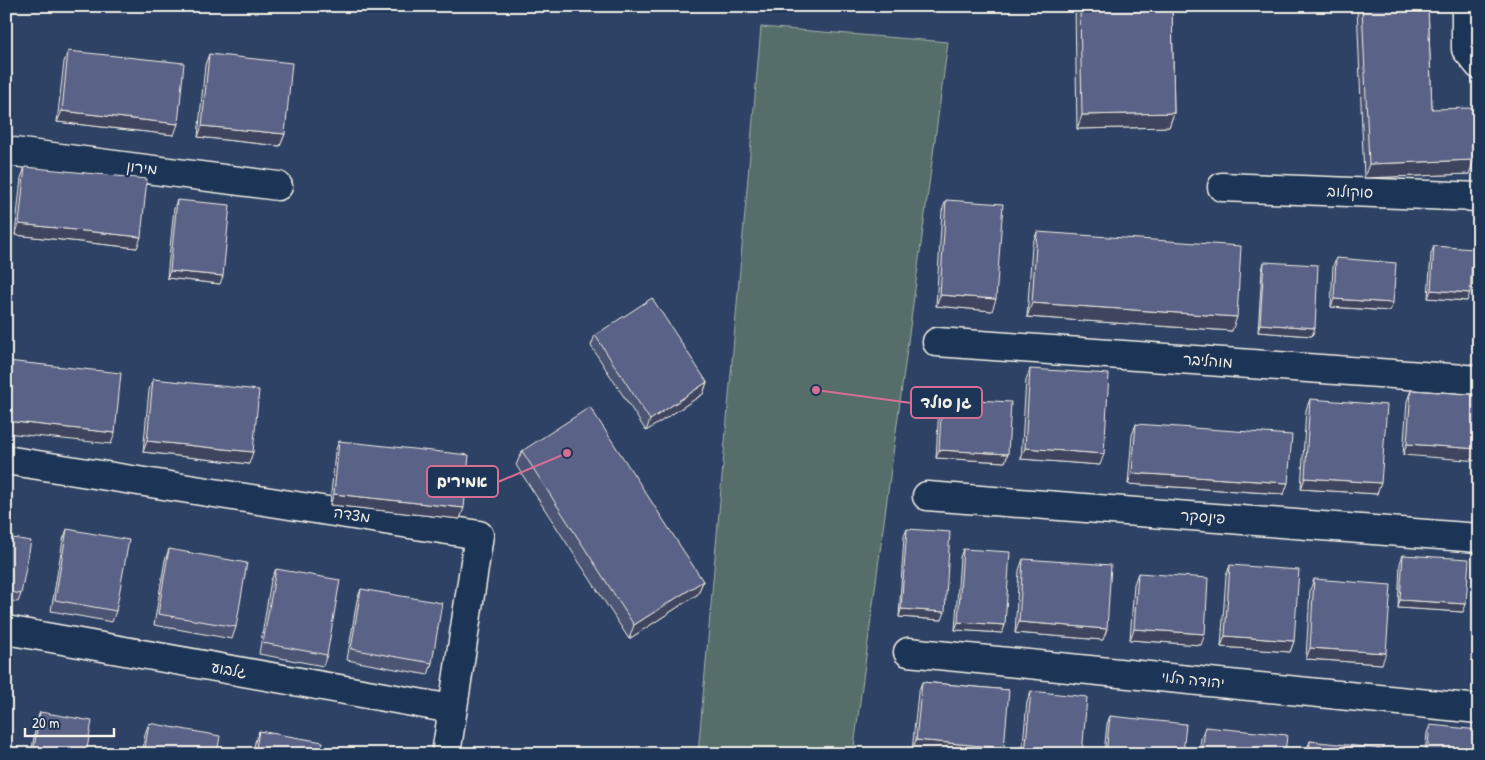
<svg xmlns="http://www.w3.org/2000/svg" width="1485" height="760" font-family="'Patrick Hand','Playpen Sans Hebrew',sans-serif">
  <style>
    .green { fill: #546e6b; stroke: #a4b0aa }
    .lines { fill: none; stroke-linecap: round; stroke-linejoin: round }
    .minor-casing { stroke: #f4f1e8; stroke-width: 31 }
    .minor { stroke: #1d3557; stroke-width: 28 }
    .wall { fill: #4d5474; stroke: #f4f1e8 }
    .shaded-wall { fill: #3f455e; stroke: #f4f1e8 }
    .building { fill: #5a6287; stroke: #f4f1e8 }
    .labels { text-anchor: middle; stroke-width: 4.5; stroke-linejoin: round; paint-order: stroke }
    .street-label { font-size: 15px; fill: #f4f1e8; stroke: #1d3557 }
    .leader { fill: none; stroke: #d66f93; stroke-width: 2 }
    .callout-dot { fill: #d66f93; stroke: #1d3557; stroke-width: 2 }
    .callout { fill: #1d3557; stroke: #d66f93; stroke-width: 2 }
    .callout-label { font-size: 16px; text-anchor: middle; font-weight: bold; fill: #f4f1e8 }
  </style>
  <rect width="100%" height="100%" fill="#2e4265"/>
  <filter id="ink" filterUnits="userSpaceOnUse"><feTurbulence type="fractalNoise" baseFrequency=".02" numOctaves="2"/><feDisplacementMap in="SourceGraphic" scale="10" xChannelSelector="R" yChannelSelector="G"/><feConvolveMatrix kernelMatrix="1 2 1 2 8 2 1 2 1" color-interpolation-filters="sRGB"/></filter>
  <g filter="url(#ink)">
    <polygon class="green" points="761,27 948,42 853,754 698,754"/>
    <g class="lines">
      <defs>
        <g id="minor">
          <polyline points="1466,6 1466,49 1479,65"/>
          <polyline points="6,151 278,186"/>
          <polyline points="1222,187 1479,197"/>
          <polyline points="937,342 1479,380"/>
          <polyline points="6,460 479,535 446,754"/>
          <polyline points="927,496 1479,538"/>
          <polyline points="6,630 452,709"/>
          <polyline points="908,652 1479,709"/>
        </g>
      </defs>
      <use href="#minor" class="minor-casing"/>
      <use href="#minor" class="minor"/>
    </g>
    <g class="wall">
      <polygon points="1075,6 1172,6 1174,113 1169,127 1077,129"/>
      <polygon points="1357,6 1428,6 1432,109 1474,160 1469,174 1364,178"/>
      <polygon points="68,51 174,135 57,122 64,62"/>
      <polygon points="209,54 285,134 280,146 198,137 205,65"/>
      <polygon points="25,167 137,248 15,235 21,178"/>
      <polygon points="177,200 220,284 167,278 174,208"/>
      <polygon points="946,200 992,311 936,306 942,211"/>
      <polygon points="1037,232 1232,331 1027,317 1032,245"/>
      <polygon points="1434,246 1467,301 1428,298 1431,254"/>
      <polygon points="1336,258 1390,311 1331,307 1333,266"/>
      <polygon points="1264,262 1315,328 1312,336 1258,332 1262,270"/>
      <polygon points="595,335 707,382 703,394 646,431 591,346"/>
      <polygon points="1030,369 1100,465 1021,459 1026,380"/>
      <polygon points="153,379 249,464 143,452 149,390"/>
      <polygon points="1411,390 1479,395 1403,455 1407,401"/>
      <polygon points="942,398 1008,454 1005,462 936,458 939,406"/>
      <polygon points="1310,399 1377,494 1301,489 1306,410"/>
      <polygon points="1136,424 1284,494 1128,484 1132,435"/>
      <polygon points="339,441 460,519 330,505 335,452"/>
      <polygon points="522,451 703,581 698,594 629,639 516,465"/>
      <polygon points="67,529 116,611 112,622 51,611 63,540"/>
      <polygon points="907,529 942,620 899,617 904,536"/>
      <polygon points="6,537 21,594 18,602 6,600"/>
      <polygon points="169,549 236,627 232,639 154,625 165,560"/>
      <polygon points="963,549 1005,625 1002,633 955,630 960,557"/>
      <polygon points="1403,555 1466,604 1463,612 1398,608 1400,563"/>
      <polygon points="1023,559 1103,640 1015,633 1019,570"/>
      <polygon points="1230,565 1294,641 1290,652 1221,647 1226,576"/>
      <polygon points="276,569 327,655 323,666 259,654 271,580"/>
      <polygon points="1138,573 1201,645 1130,640 1134,584"/>
      <polygon points="1314,579 1382,664 1306,659 1310,590"/>
      <polygon points="361,589 432,663 428,675 347,660 357,600"/>
      <polygon points="922,682 1009,690 912,751 918,693"/>
      <polygon points="1031,691 1082,754 1022,754 1027,702"/>
      <polygon points="40,712 86,754 31,754 37,720"/>
      <polygon points="1110,716 1183,754 1104,754 1107,724"/>
      <polygon points="149,723 217,754 142,754 145,734"/>
      <polygon points="1430,725 1479,754 1425,754 1427,733"/>
      <polygon points="1205,727 1285,754 1199,754 1201,738"/>
      <polygon points="259,731 321,754 253,754 255,742"/>
      <polygon points="1310,741 1383,754 1307,754 1307,749"/>
    </g>
    <g class="shaded-wall">
      <polygon points="62,111 178,124 174,135 57,122"/>
      <polygon points="1174,113 1169,127 1077,129 1082,115"/>
      <polygon points="202,126 285,134 280,146 198,137"/>
      <polygon points="1474,160 1469,174 1364,178 1369,164"/>
      <polygon points="19,224 141,237 137,248 15,235"/>
      <polygon points="170,271 223,276 220,284 167,278"/>
      <polygon points="1431,290 1470,293 1467,301 1428,298"/>
      <polygon points="940,295 996,299 992,311 936,306"/>
      <polygon points="1334,299 1393,303 1390,311 1331,307"/>
      <polygon points="1032,303 1237,317 1232,331 1027,317"/>
      <polygon points="1260,324 1315,328 1312,336 1258,332"/>
      <polygon points="707,382 703,394 646,431 650,420"/>
      <polygon points="6,421 115,433 111,444 6,433"/>
      <polygon points="147,441 253,452 249,464 143,452"/>
      <polygon points="1407,444 1479,449 1479,461 1403,455"/>
      <polygon points="1025,448 1104,454 1100,465 1021,459"/>
      <polygon points="939,450 1008,454 1005,462 936,458"/>
      <polygon points="1132,473 1288,483 1284,494 1128,484"/>
      <polygon points="1305,478 1381,483 1377,494 1301,489"/>
      <polygon points="334,494 464,508 460,519 330,505"/>
      <polygon points="703,581 698,594 629,639 634,625"/>
      <polygon points="1400,600 1466,604 1463,612 1398,608"/>
      <polygon points="901,609 945,612 942,620 899,617"/>
      <polygon points="958,622 1005,625 1002,633 955,630"/>
      <polygon points="1019,622 1107,629 1103,640 1015,633"/>
      <polygon points="1134,629 1205,634 1201,645 1130,640"/>
      <polygon points="1225,636 1294,641 1290,652 1221,647"/>
      <polygon points="1310,648 1386,653 1382,664 1306,659"/>
      <polygon points="916,740 1004,748 1002,754 942,754 912,751"/>
    </g>
    <g class="building">
      <polygon points="6,6 11,6 6,51"/>
      <polygon points="1080,6 1172,6 1174,113 1082,115"/>
      <polygon points="1362,6 1428,6 1432,109 1472,108 1474,160 1369,164"/>
      <polygon points="68,51 184,63 178,124 62,111"/>
      <polygon points="209,54 292,63 285,134 202,126"/>
      <polygon points="25,167 147,179 141,237 19,224"/>
      <polygon points="177,200 230,205 223,276 170,271"/>
      <polygon points="946,200 1003,204 996,299 940,295"/>
      <polygon points="1037,232 1241,246 1237,317 1032,303"/>
      <polygon points="1434,246 1473,249 1470,293 1431,290"/>
      <polygon points="1336,258 1396,263 1393,303 1334,299"/>
      <polygon points="1264,262 1318,265 1315,328 1260,324"/>
      <polygon points="652,298 707,382 650,420 595,335"/>
      <polygon points="7,361 121,373 115,433 6,421 6,370"/>
      <polygon points="1030,369 1109,374 1104,454 1025,448"/>
      <polygon points="153,379 259,390 253,452 147,441"/>
      <polygon points="1411,390 1479,395 1479,449 1407,444"/>
      <polygon points="942,398 1011,402 1008,454 939,450"/>
      <polygon points="1310,399 1387,405 1381,483 1305,478"/>
      <polygon points="590,407 703,581 634,625 522,451"/>
      <polygon points="1136,424 1292,435 1288,483 1132,473"/>
      <polygon points="339,441 469,455 464,508 334,494"/>
      <polygon points="67,529 129,540 116,611 55,600"/>
      <polygon points="907,529 950,532 945,612 901,609"/>
      <polygon points="6,537 31,541 21,594 6,591"/>
      <polygon points="169,549 247,563 236,627 158,614"/>
      <polygon points="963,549 1010,552 1005,625 958,622"/>
      <polygon points="1403,555 1469,559 1466,604 1400,600"/>
      <polygon points="1023,559 1111,565 1107,629 1019,622"/>
      <polygon points="1230,565 1299,570 1294,641 1225,636"/>
      <polygon points="276,569 340,580 327,655 263,643"/>
      <polygon points="1138,573 1208,578 1205,634 1134,629"/>
      <polygon points="1314,579 1391,585 1386,653 1310,648"/>
      <polygon points="361,589 442,603 432,663 351,649"/>
      <polygon points="922,682 1009,690 1004,748 916,740"/>
      <polygon points="1031,691 1087,697 1082,754 1025,754"/>
      <polygon points="40,712 92,721 86,754 33,754"/>
      <polygon points="1110,716 1186,724 1183,754 1106,754"/>
      <polygon points="149,723 220,736 217,754 144,754"/>
      <polygon points="1430,725 1479,730 1479,754 1427,754"/>
      <polygon points="1205,727 1287,735 1285,754 1202,754"/>
      <polygon points="259,731 323,742 321,754 255,754"/>
      <polygon points="1310,741 1383,749 1383,754 1309,754"/>
    </g>
  </g>
  <g class="labels">
    <g class="street-label">
      <text transform="translate(142 168) rotate(7)" y="5">מירון</text>
      <text transform="translate(1350 192) rotate(2)" y="5">סוקולוב</text>
      <text transform="translate(1208 361) rotate(4)" y="5">מוהליבר</text>
      <text transform="translate(352 515) rotate(9)" y="5">מצדה</text>
      <text transform="translate(1203 517) rotate(4)" y="5">פינסקר</text>
      <text transform="translate(229 670) rotate(10)" y="5">גלבוע</text>
      <text transform="translate(1193 680) rotate(6)" y="5">יהודה הלוי</text>
    </g>
  </g>
  <path class="leader" d="M816 390L911 403M567 453L498 482"/>
  <g class="callout-dot">
    <circle cx="816" cy="390" r="5"/>
    <circle cx="567" cy="453" r="5"/>
  </g>
  <g class="callout">
    <rect x="911" y="387" width="71" height="31" rx="5"/>
    <rect x="427" y="466" width="71" height="31" rx="5"/>
  </g>
  <g class="callout-label">
    <text x="946" y="408">גן סולד</text>
    <text x="462" y="487">אמירים</text>
  </g>
  <rect width="1485" height="760" fill="none" stroke="#1d3557" stroke-width="25"/>
  <rect x="12" y="12" width="1460" height="735" fill="none" stroke="#f4f1e8" stroke-width="2" filter="url(#ink)"/>
  <path d="M25 728v8h89v-8" fill="none" stroke="#f4f1e8" stroke-width="2.5"/>
  <text x="32" y="728" font-size="15" fill="#f4f1e8" stroke="#1d3557" stroke-width="4" paint-order="stroke">20 m</text>
</svg>
